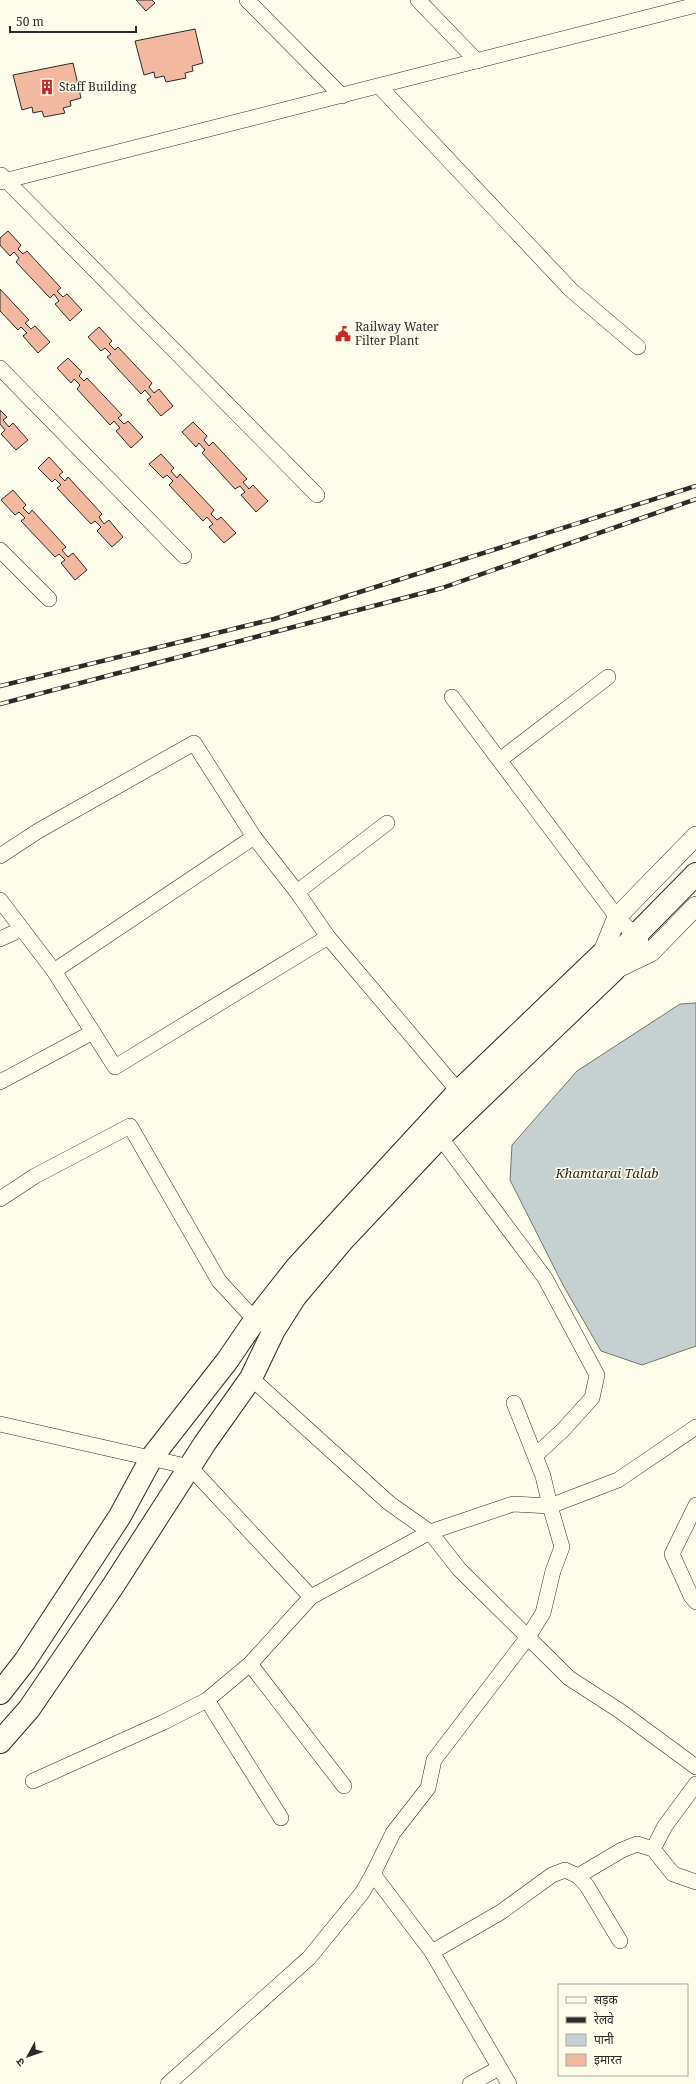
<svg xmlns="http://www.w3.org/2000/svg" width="696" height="2084" font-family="'Noto Serif','Noto Sans Devanagari',serif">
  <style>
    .water { fill: #c7d0d0; stroke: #74746e }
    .building { fill: #f2b8a0; stroke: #2b2b2b }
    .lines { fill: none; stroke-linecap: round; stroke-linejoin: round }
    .minor-casing { stroke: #2b2b2b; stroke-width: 16 }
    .tertiary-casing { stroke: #2b2b2b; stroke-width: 20 }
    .primary-casing { stroke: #2b2b2b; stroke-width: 24 }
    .trunk-casing { stroke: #2b2b2b; stroke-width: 24 }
    .minor { stroke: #fdfbea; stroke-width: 15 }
    .tertiary { stroke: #fdfbea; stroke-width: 19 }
    .primary { stroke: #fdfbea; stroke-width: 22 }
    .trunk { stroke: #fdfbea; stroke-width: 22 }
    .rail-casing { stroke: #2b2b2b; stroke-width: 4.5 }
    .rail { stroke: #fdfbea; stroke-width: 3; stroke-dasharray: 9; stroke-linecap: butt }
    .labels { text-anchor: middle; stroke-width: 3; stroke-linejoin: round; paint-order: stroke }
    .poi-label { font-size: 12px; fill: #2b2b2b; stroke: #fdfbea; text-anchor: start }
    .water-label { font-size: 13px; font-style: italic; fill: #2b2b2b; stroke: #fdfbea }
  </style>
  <rect width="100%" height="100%" fill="#fdfbea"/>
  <polygon class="water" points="696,1003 696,1346 642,1365 601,1351 563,1285 510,1180 512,1145 577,1071 680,1004"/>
  <g class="building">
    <polygon points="136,0 152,0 155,3 146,11"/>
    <polygon points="195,29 203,63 192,66 193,71 185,73 186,78 166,82 164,76 155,78 154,72 144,75 135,41"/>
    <polygon points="73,63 81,98 70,101 71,106 63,108 65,113 44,117 42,111 33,113 32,107 22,110 13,75"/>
    <polygon points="8,231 21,245 18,249 23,254 27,251 61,288 57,291 63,297 67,294 82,310 70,321 55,304 59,301 54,294 50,298 16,262 19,258 14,252 10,256 0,245 0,238"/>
    <polygon points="0,289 29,320 25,323 31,329 35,326 50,342 38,353 23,336 27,333 21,327 18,330 0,311"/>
    <polygon points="99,327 112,341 109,344 115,350 118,347 152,383 149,387 154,393 159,389 173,406 161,416 147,400 151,397 145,390 141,394 107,357 111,354 105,348 101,351 88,337"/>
    <polygon points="68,358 82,372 79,376 84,381 87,378 122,415 118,418 124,424 128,421 143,437 131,448 116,431 120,428 114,421 110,425 77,389 80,385 74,379 71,383 57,368"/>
    <polygon points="0,410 7,417 3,420 9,427 13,423 28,440 16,450 1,434 5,430 0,424"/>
    <polygon points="193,422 207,436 204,440 209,446 213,442 247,479 243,482 249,489 253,485 268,501 256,512 241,495 245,492 240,486 235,489 202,453 205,450 199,443 196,447 182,432"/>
    <polygon points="161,454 174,468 171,471 177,478 180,474 214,510 211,514 217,520 221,517 236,533 224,543 209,527 213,524 207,517 203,521 169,485 173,481 167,475 163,478 149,464"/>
    <polygon points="49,457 63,472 59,475 65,481 68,477 102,514 99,517 104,524 109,520 123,537 112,547 97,531 101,527 95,521 91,524 57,488 61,485 55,479 52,482 38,468"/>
    <polygon points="13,490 26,505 23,508 29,514 32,510 66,547 62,550 68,557 73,553 87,570 75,580 61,563 65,560 59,554 55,557 21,521 25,518 19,512 15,515 1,500"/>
  </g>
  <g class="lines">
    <defs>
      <g id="minor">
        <polyline points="247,0 342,96"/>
        <polyline points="418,0 477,61"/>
        <polyline points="379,86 571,290 638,347"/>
        <polyline points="1,175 317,495"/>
        <polyline points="0,182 696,5"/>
        <polyline points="0,368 184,556"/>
        <polyline points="0,550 49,599"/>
        <polyline points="452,697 617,917 641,942"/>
        <polyline points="501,759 608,677"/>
        <polyline points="0,856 38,831 194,743 254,837 297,892 328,937 465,1099"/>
        <polyline points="297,892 387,823"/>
        <polyline points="0,900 54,971 115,1067 328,937"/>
        <polyline points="0,939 22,929"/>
        <polyline points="54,971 254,837"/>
        <polyline points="0,1082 93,1032"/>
        <polyline points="440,1137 545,1278 597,1375 592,1398 563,1430 536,1455"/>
        <polyline points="0,1199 35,1176 130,1126 219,1281 255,1320 262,1324"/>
        <polyline points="251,1378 389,1503 430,1532 459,1569 569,1678 620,1711 696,1767"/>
        <polyline points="0,1424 190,1467 311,1597"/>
        <polyline points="696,1505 672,1554 691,1596 696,1602"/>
        <polyline points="250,1664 344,1786"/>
        <polyline points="207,1700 281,1818"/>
        <polyline points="33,1781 164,1722 207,1700 250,1664 311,1597 430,1532 513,1504 550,1506 618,1480 696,1427"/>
        <polyline points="653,1849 665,1826 696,1784"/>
        <polyline points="373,1874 432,1952 509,2084"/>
        <polyline points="578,1876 622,1850 637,1844 653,1849 673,1874 696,1882"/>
        <polyline points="432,1952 501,1912 552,1875 565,1870 578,1876 587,1886 620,1941"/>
        <polyline points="168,2084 309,1958 362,1893 373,1874 393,1833 428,1788 434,1760 528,1637 543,1613 553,1571 562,1547 550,1506 543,1476 514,1403"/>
        <polyline points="470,2084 499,2068"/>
      </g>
      <g id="tertiary">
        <polyline points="602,954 617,917 696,836"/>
        <polyline points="614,970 651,952 696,906"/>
      </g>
      <g id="primary">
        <polyline points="635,936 696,874"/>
        <polyline points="0,1693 25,1661 120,1516 152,1457 227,1361 255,1320 296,1268 459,1091 602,954 622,950"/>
        <polyline points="0,1742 29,1709 113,1586 205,1443 251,1378 274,1330 295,1297 343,1240 440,1137 614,970 622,950"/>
      </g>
      <polyline id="trunk" points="622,950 635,936"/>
    </defs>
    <use href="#minor" class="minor-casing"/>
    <use href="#tertiary" class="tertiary-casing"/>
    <use href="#primary" class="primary-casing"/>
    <use href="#trunk" class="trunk-casing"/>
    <use href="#minor" class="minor"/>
    <use href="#tertiary" class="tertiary"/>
    <use href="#primary" class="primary"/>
    <use href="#trunk" class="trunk"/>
    <defs>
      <g id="rail">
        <polyline points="0,686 274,619 696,486"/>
        <polyline points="0,704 442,588 696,499"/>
      </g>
    </defs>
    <use href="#rail" class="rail-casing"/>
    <use href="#rail" class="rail"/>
  </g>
  <defs>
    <symbol id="building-bare" viewBox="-9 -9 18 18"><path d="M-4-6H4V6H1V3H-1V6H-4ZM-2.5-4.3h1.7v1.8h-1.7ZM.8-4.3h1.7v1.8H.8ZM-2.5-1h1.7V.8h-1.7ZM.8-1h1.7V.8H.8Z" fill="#c62828" stroke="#fdfbea" stroke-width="2.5" paint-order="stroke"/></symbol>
    <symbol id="civic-bare" viewBox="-9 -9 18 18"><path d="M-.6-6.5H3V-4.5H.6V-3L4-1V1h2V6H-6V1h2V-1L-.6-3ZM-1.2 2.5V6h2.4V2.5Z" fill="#c62828" stroke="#fdfbea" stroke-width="2.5" paint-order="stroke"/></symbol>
  </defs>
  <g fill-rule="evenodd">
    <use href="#building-bare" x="36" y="76" width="22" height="22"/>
    <use href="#civic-bare" x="332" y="323" width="22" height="22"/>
  </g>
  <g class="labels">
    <g class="poi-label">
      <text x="59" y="91">Staff Building</text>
      <text x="355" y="331">Railway Water<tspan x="355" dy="14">Filter Plant</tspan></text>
    </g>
    <g class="water-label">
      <text x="607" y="1178">Khamtarai Talab</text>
    </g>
  </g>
  <rect x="558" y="1984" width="130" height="92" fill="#fdfbea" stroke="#a9a89e"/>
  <rect x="566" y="1997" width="20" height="6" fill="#fdfbea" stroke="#a9a89e"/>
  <text x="594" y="2004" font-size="12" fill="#2b2b2b">सड़क</text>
  <rect x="566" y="2017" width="20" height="6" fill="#2b2b2b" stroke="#a9a89e"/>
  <text x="594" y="2024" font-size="12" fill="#2b2b2b">रेलवे</text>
  <rect x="566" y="2034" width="20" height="12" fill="#c7d0d0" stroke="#a9a89e"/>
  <text x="594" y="2044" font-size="12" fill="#2b2b2b">पानी</text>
  <rect x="566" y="2054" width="20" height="12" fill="#f2b8a0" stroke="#a9a89e"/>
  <text x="594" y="2064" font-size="12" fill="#2b2b2b">इमारत</text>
  <g transform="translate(28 2056) rotate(230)" stroke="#fdfbea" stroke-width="3" paint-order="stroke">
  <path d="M0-3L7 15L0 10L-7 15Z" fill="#2b2b2b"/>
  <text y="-6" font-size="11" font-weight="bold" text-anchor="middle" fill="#2b2b2b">उ</text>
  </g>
  <path d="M10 26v6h126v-6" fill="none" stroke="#2b2b2b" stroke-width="2"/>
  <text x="16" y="26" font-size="12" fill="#2b2b2b" stroke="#fdfbea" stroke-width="3" paint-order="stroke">50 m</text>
</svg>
